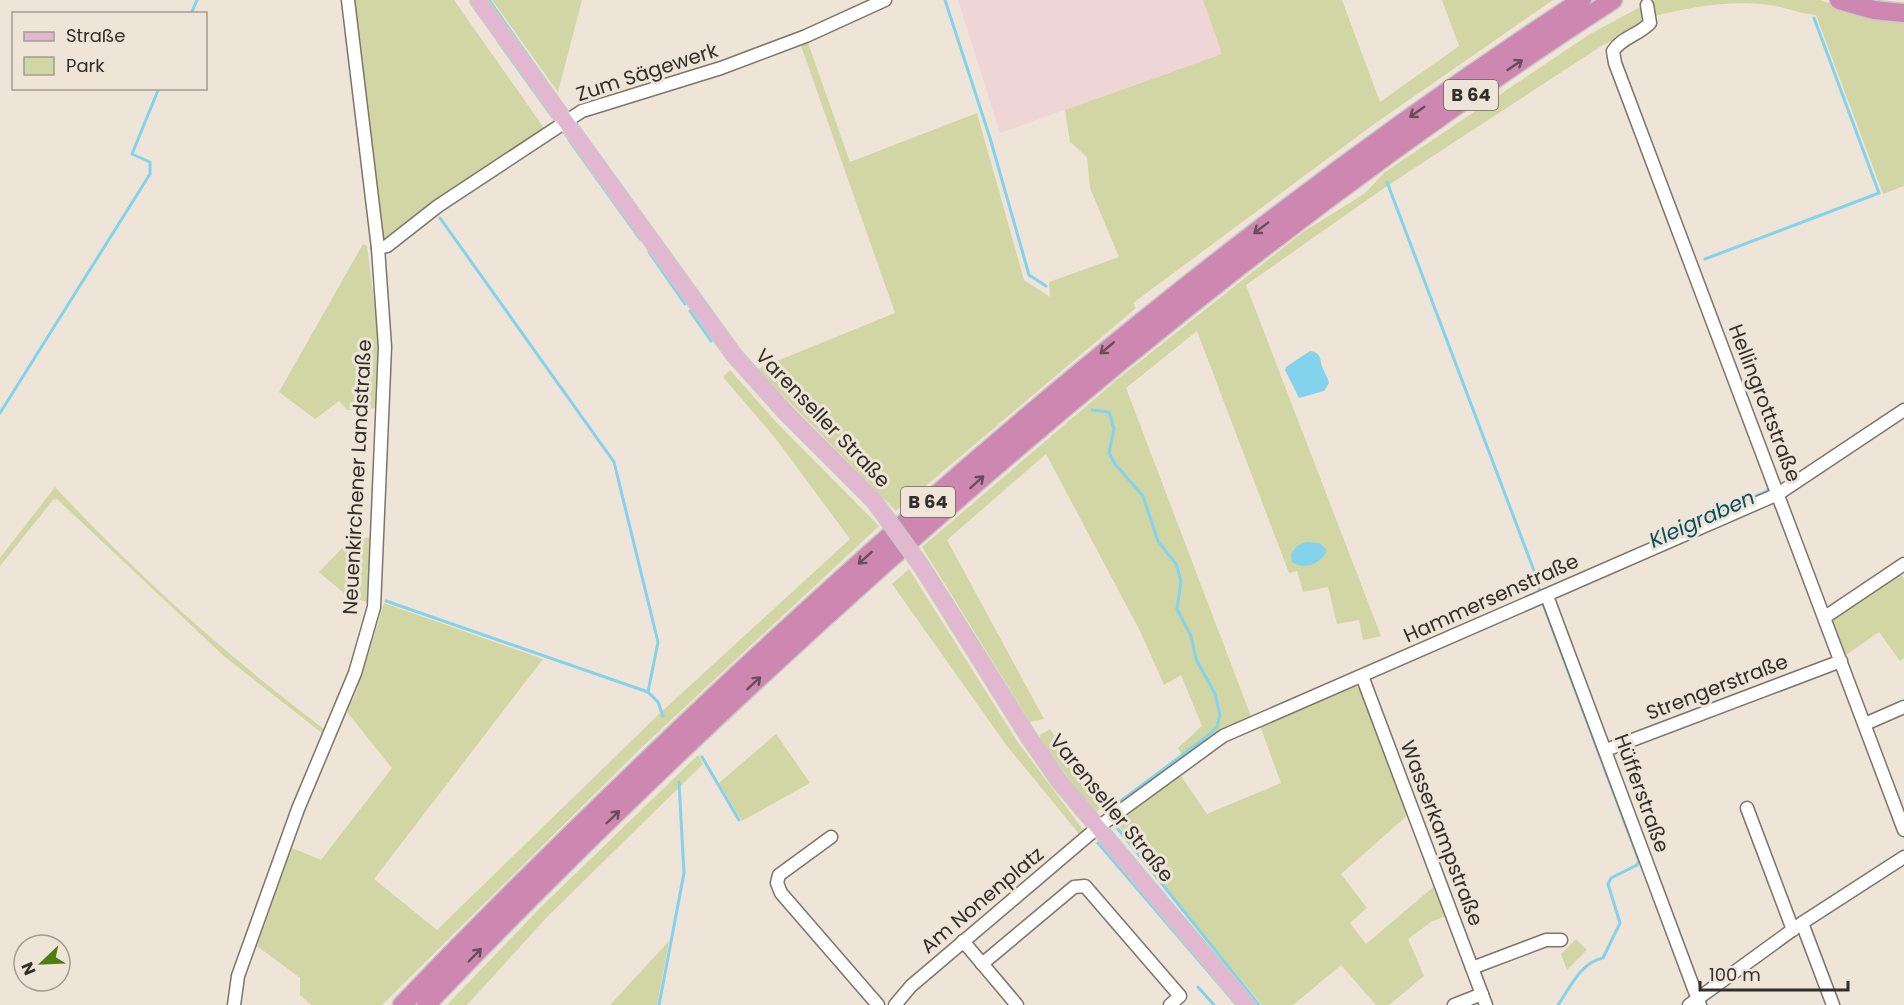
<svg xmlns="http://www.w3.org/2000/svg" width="1904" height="1005" font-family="Poppins,sans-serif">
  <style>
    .industrial { fill: #f0d5d6 }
    .green { fill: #d1d6a4 }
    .water { fill: #83d3ec }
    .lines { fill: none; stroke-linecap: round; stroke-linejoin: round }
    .stream { stroke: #83d3ec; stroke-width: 3 }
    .minor-casing { stroke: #7d756a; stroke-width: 15 }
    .major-casing { stroke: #cac9c7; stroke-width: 18 }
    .highway-casing { stroke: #cac9c7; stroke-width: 21 }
    .minor { stroke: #fff; stroke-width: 12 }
    .major { stroke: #e2b7d0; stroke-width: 15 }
    .highway { stroke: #ce87b1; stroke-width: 18 }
    .major-bridge-casing { stroke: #cac9c7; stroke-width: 18; stroke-linecap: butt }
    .major-bridge { stroke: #e2b7d0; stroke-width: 15 }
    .oneway { stroke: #694d59 }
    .labels { text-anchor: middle; stroke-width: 6; stroke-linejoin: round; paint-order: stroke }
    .shield { fill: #eee5d8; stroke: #6a655e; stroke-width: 1.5 }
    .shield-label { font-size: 18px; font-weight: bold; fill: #322e29 }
    .street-label { font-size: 20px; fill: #322e29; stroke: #eee5d8 }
    .water-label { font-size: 21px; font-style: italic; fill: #064e60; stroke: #eee5d8 }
  </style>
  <rect width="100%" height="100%" fill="#eee5d8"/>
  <polygon class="industrial" points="958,0 1203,0 1222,54 1000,133"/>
  <g class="green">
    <polygon points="353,0 454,0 544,128 435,200 382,240"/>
    <polygon points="492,0 582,0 558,92"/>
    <polygon points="1203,0 1342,0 1380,102 1459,46 1442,0 1553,0 1377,122 1133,303 1136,308 896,511 757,369 895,313 800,43 807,40 850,162 977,113 1024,280 1050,297 1049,282 1119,257 1090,188 1087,157 1070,142 1065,110 1222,54"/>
    <path d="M1656 0H1820L1849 10 1904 20V186L1883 194 1816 15C1801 14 1785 7 1770 5 1730 0 1695 6 1655 16L1650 2Z"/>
    <polygon points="1642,6 1644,21 1639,28 1603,45 1384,188 1246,285 1381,636 1363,640 1359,620 1337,624 1328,587 1303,592 1297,571 1289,573 1197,331 1126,388 1252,719 1185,759 1178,748 1202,726 1181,675 1164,685 1140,631 1046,454 947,540 1044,719 1030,722 922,547 1119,378 1303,232 1364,194 1385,172 1590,34"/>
    <polygon points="363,244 367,246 380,347 377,408 347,410 339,401 315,419 279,392"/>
    <polygon points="730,370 776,422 879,526 640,749 382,1005 311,1005 300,995 300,978 257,946 292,848 321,860 392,768 347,712 356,693 384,603 543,659 374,879 437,930 658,715 850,539 776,439 723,377"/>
    <path d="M55 487C138 576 227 656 324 729L322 733 225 657 57 499 53 500 0 566V558Z"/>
    <polygon points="352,538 373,538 369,603 345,594 319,572"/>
    <polygon points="909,569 1017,741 1084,831 1080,835 1007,746 892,584"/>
    <polygon points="1900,573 1904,579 1904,658 1900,661 1879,632 1846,655 1832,618"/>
    <polygon points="1354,686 1360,688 1410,813 1341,874 1367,908 1350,923 1366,944 1437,884 1448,915 1431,922 1408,939 1424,976 1389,1005 1376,1005 1341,965 1293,1005 1262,1005 1178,904 1115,821 1179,773 1207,814 1281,783 1260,726"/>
    <polygon points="1050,729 1103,806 1095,813 1040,740 1040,735"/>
    <polygon points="776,734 810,783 742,821 719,783"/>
    <polygon points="698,755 703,764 548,916 467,1005 447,1005 541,907"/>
    <polygon points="1576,939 1587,950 1567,970 1561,954"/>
    <polygon points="669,941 657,1005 610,1005"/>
  </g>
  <g class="water">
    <path d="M1310 351C1323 353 1319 360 1323 369 1325 374 1328 377 1329 383L1324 391 1299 398 1285 370 1286 367Z"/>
    <path d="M1306 542 1320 543 1327 551C1321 563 1305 571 1292 562L1291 554 1297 546Z"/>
  </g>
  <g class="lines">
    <g class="stream">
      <polyline points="489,0 545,80"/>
      <polyline points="945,0 990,138 1029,275 1046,286"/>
      <polyline points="191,14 197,0"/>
      <polyline points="498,41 552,116"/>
      <polyline points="569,140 640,239"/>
      <polyline points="1387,182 1536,576 1540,593"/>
      <polyline points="440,218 614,462 658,642 648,692"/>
      <polyline points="649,252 685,304"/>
      <polyline points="1705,259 1879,193 1814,18"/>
      <polyline points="690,311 711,341"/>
      <polyline points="1092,410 1109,412 1114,429 1109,453 1115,464 1143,496 1158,541 1176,564 1181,581 1177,609 1191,636 1196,659 1215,694 1220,715 1217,727 1205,738 1106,812"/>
      <polyline points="0,413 150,174 150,162 132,154 159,88"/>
      <polyline points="1660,539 1767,491 1769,487"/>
      <polyline points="386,601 648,692 658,702 663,716"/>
      <path d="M1543 604 1639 861 1637 865 1611 878 1608 884 1620 923 1603 958C1581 962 1570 988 1558 1005"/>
      <polyline points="702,757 739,820"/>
      <polyline points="1114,824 1259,1005"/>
      <polyline points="1098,843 1237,1005"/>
      <polyline points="1198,987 1214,1005"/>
      <polyline points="659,1005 684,873 679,782"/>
    </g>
    <defs>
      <g id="minor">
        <path d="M1647 5 1650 23C1639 35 1622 37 1613 51L1615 63 1904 830"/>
        <polyline points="378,248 387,246 438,206 582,111 721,68 806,36 885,0"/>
        <polyline points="1547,596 1700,1005"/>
        <polyline points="1825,617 1904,564"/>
        <polyline points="1362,676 1486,1005"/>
        <polyline points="1865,724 1904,707"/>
        <polyline points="1606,750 1841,661"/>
        <polyline points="1747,808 1793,930"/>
        <polyline points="831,837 779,875 777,883 781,893 878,1005"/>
        <polyline points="1802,923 1833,1005"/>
        <polyline points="963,941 1017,1005"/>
        <polyline points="982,964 1074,887 1085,886 1180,996 1170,1005"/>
        <polyline points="1472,968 1546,940 1561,940"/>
        <polyline points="234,1005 238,976 298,809 355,673 374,607 385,347 378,248 348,0"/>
        <polyline points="895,1005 911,986 1097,828 1223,736 1778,494 1904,410"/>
        <polyline points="1454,1005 1482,994"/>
        <polyline points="1689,1005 1802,923 1904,857"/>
      </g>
      <g id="major">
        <polyline points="478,0 734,355 786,413 874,501"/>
        <polyline points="922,567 1028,736 1059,781 1247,1005"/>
      </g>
      <g id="highway">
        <polyline points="1839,0 1874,10 1904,13"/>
        <path d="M402 1005C506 896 614 791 724 687 992 436 1274 201 1582 0"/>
        <path d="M426 1005C572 852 725 706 883 565 1114 359 1353 168 1613 0"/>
      </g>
    </defs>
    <use href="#minor" class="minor-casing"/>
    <use href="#major" class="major-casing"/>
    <use href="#highway" class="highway-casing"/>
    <use href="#minor" class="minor"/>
    <use href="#major" class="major"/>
    <use href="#highway" class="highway"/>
    <defs>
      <polyline id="major-bridge" points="874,501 922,567"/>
    </defs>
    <use href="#major-bridge" class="major-bridge-casing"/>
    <use href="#major-bridge" class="major-bridge"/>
  </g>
  <defs><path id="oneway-shaft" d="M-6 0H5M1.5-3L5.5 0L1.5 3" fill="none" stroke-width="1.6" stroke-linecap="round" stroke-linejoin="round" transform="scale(1.5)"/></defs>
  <g class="oneway">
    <use href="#oneway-shaft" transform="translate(1515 65) rotate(-34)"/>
    <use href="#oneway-shaft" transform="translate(1417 112) rotate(145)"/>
    <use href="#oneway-shaft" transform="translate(1261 228) rotate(143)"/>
    <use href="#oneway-shaft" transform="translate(1107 348) rotate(140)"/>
    <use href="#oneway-shaft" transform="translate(977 482) rotate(-42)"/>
    <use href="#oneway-shaft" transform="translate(865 558) rotate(138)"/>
    <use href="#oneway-shaft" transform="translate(754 683) rotate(-43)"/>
    <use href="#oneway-shaft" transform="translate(613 817) rotate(-44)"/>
    <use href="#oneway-shaft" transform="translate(475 955) rotate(-46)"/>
  </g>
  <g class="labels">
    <g class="shield">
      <rect x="1444" y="80" width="54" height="30" rx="4.5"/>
      <rect x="901" y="487" width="54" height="30" rx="4.5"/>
    </g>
    <g class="shield-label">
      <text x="1471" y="101">B 64</text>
      <text x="928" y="508">B 64</text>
    </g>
    <g class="street-label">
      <text transform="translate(647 72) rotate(-18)" y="7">Zum Sägewerk</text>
      <text transform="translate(1765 403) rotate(69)" y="7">Hellingrottstraße</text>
      <text transform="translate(823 418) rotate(46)" y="7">Varenseller Straße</text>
      <text transform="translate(357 477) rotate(-87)" y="7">Neuenkirchener Landstraße</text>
      <text transform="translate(1491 598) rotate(-24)" y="7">Hammersenstraße</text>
      <text transform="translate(1717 687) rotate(-21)" y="7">Strengerstraße</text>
      <text transform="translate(1642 793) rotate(70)" y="7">Hüfferstraße</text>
      <text transform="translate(1112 808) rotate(51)" y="7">Varenseller Straße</text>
      <text transform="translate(1442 833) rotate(69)" y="7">Wasserkampstraße</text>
      <text transform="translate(982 900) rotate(-40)" y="7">Am Nonenplatz</text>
    </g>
    <g class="water-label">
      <text transform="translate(1702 519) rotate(-24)" y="7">Kleigraben</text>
    </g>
  </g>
  <rect x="12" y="12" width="195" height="78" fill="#eee5d8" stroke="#a39c92" stroke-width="1.5"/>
  <rect x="24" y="32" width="30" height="9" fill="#e2b7d0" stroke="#a39c92" stroke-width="1.5"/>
  <text x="66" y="42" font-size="18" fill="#322e29">Straße</text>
  <rect x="24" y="57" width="30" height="18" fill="#d1d6a4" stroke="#a39c92" stroke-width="1.5"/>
  <text x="66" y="72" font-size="18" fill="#322e29">Park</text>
  <g transform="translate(42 963) rotate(247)"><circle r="28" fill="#eee5d8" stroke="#a39c92" stroke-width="1.5"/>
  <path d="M0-4.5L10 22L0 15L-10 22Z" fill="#4e7f10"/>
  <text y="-9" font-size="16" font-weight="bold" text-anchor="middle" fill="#322e29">N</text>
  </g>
  <path d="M1700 981v9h148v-9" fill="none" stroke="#322e29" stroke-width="3"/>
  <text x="1709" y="981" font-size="18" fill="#322e29" stroke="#eee5d8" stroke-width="4.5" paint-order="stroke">100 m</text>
</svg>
